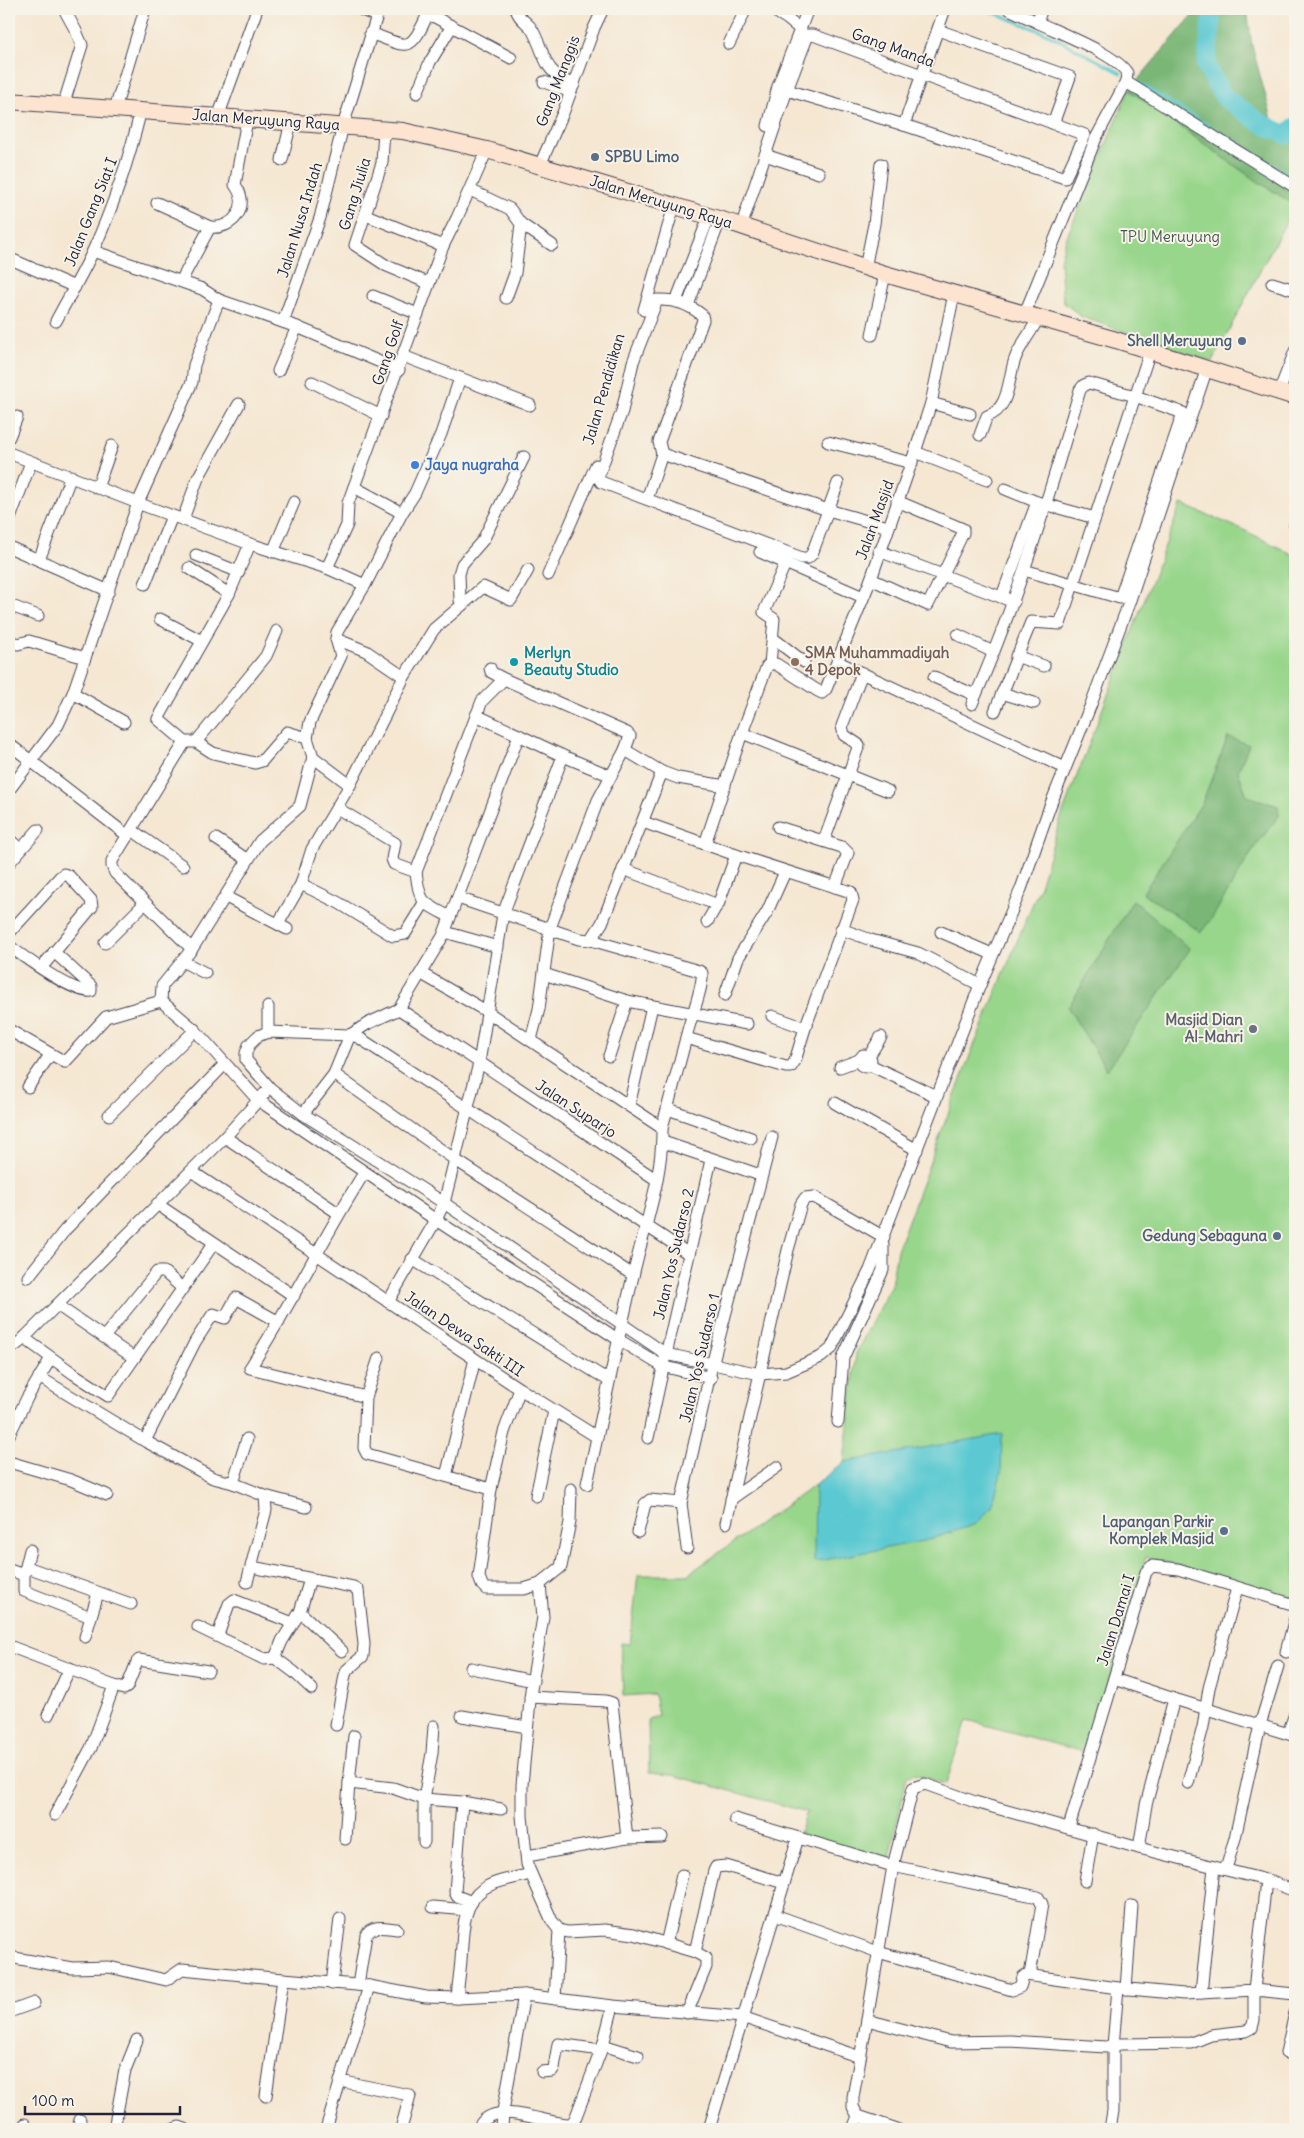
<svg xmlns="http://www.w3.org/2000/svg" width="1304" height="2138" font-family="Delius,sans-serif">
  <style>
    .green { fill: #98d68b; stroke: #5d7c63 }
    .forest { fill: #7ab777; stroke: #4e6c59 }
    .water { fill: #5cc9d2; stroke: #3f7686 }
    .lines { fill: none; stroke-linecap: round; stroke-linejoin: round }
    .stream { stroke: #5cc9d2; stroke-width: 3 }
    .river { stroke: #5cc9d2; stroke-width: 19 }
    .street-casing { stroke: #424052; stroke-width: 13 }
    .secondary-casing { stroke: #424052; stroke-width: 18 }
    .street { stroke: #fff; stroke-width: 11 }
    .secondary { stroke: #fde4d0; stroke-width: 16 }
    .service-dot { fill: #5c6f8a; stroke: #f7f3e8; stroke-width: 2 }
    .shop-dot { fill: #3f7fe0; stroke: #f7f3e8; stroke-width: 2 }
    .culture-dot { fill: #0f9aa8; stroke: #f7f3e8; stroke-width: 2 }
    .education-dot { fill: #8d6e63; stroke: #f7f3e8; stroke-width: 2 }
    .worship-dot { fill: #6b7280; stroke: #f7f3e8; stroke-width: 2 }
    .labels { text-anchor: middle; stroke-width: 4; stroke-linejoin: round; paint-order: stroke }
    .street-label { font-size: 15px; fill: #22223b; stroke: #f7f3e8 }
    .service-label { font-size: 15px; font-weight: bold; fill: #4e5e75; stroke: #f7f3e8; text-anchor: end }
    .park-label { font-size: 15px; fill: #455853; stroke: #f7f3e8 }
    .shop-label { font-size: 15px; font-weight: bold; fill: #366cbe; stroke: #f7f3e8; text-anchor: start }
    .culture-label { font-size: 15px; font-weight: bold; fill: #0d838f; stroke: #f7f3e8; text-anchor: start }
    .education-label { font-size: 15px; font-weight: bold; fill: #785e54; stroke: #f7f3e8; text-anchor: start }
    .worship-label { font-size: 15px; font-weight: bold; fill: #5b616d; stroke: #f7f3e8; text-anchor: end }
  </style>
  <rect width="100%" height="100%" fill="#f7f3e8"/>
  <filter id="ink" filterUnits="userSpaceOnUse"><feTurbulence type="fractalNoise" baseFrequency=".02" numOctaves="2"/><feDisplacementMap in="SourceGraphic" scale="10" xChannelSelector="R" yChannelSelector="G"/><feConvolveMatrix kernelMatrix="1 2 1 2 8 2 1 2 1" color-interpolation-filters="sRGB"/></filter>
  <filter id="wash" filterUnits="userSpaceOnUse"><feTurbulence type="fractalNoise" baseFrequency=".0096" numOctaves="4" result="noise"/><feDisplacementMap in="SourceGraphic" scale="20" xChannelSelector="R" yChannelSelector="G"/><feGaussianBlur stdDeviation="1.12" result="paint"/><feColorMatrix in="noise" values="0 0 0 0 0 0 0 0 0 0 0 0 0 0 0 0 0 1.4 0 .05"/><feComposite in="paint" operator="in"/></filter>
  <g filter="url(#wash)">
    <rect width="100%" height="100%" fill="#f5e7d2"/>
    <g class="green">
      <polygon points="1129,90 1248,175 1295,205 1212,362 1082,317 1063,302 1060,260 1066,239"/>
      <polygon points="1181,504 1246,531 1294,555 1295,553 1295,1598 1146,1557 1087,1753 967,1720 946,1784 914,1774 907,1777 888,1862 799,1833 807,1812 673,1775 649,1773 648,1719 658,1716 654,1694 623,1696 621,1643 630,1644 638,1575 687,1575 815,1485 844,1462 856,1353 891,1285 897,1250 971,1053 1040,886 1060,820"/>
    </g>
    <g class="forest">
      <polygon points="1198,9 1247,9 1252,46 1273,123 1295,131 1295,205 1248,175 1129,90"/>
      <polygon points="1228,737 1249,745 1238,771 1247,796 1278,806 1279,816 1254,848 1212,918 1201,932 1143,893 1202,803"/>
      <polygon points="1133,900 1190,949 1107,1070 1068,1008"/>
    </g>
    <polygon class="water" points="1002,1434 1001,1473 992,1507 976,1524 928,1540 814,1562 815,1485 844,1462"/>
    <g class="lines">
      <g class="stream">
        <polyline points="984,9 1048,34 1121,73"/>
        <polyline points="1129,77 1295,179"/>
      </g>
      <polyline class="river" points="1213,9 1206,66 1224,97 1259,122 1286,135 1295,127"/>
    </g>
  </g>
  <g filter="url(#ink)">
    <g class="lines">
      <defs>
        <g id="street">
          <polyline points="360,9 376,16"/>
          <path d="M516 9C520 22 527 20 533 31 547 58 542 71 574 85"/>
          <polyline points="771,9 786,18 801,30"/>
          <polyline points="1009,9 1037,22 1042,9"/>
          <path d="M1037 22C1057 32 1116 54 1127 73L1126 82"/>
          <polyline points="938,30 1070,77 1053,124"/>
          <path d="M370 33C405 45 409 56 426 18L433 16 511 58"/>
          <polyline points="729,44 746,9"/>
          <polyline points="544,82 571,92"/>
          <polyline points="417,93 430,62 452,26"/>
          <polyline points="63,106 82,45 76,31 64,9"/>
          <polyline points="115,109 145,9"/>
          <polyline points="218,117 257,9"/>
          <polyline points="904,125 945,9"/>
          <polyline points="768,126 778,86 808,9"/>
          <polyline points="384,129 382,163 355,245 387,266 428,283"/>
          <polyline points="765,155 819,173"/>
          <polyline points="282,160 291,122"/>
          <polyline points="540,165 563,113 594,28 603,9"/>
          <polyline points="470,190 510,209 521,224 515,273 506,298"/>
          <polyline points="157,203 210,227"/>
          <polyline points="366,215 443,246"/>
          <polyline points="521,224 552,245"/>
          <polyline points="741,227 787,90 808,35 813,35 1085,135 1065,178 904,125 787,90"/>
          <polyline points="93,251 202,289 219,300"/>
          <polyline points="13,260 75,287"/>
          <polyline points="865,268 874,224 881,164"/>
          <path d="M181 281 210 227C234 230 251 205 235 185L247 120"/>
          <polyline points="1272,283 1295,290"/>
          <polyline points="373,296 418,314"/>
          <polyline points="676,301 709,217"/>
          <polyline points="688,305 720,220"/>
          <polyline points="644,310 674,206"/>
          <polyline points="1025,313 1096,138 1126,82 1295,187"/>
          <path d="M56 321C68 298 82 275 93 251 114 205 129 159 141 110"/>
          <polyline points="283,322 320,218 343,126 379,9"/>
          <polyline points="872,335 885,274"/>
          <polyline points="403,356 530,405"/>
          <polyline points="278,371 297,327"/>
          <polyline points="312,382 381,416"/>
          <polyline points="1279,392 1295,351"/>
          <polyline points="931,403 970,414"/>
          <path d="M980 435 987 416C1010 410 1008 377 1015 359 1020 345 1032 332 1038 318"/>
          <polyline points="9,437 17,417"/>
          <polyline points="828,442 912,463"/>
          <polyline points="915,452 987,480"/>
          <polyline points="9,453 148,507 250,544 327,568 365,585"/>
          <polyline points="662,454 828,510 888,527"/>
          <polyline points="354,487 402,513"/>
          <polyline points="97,488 112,446"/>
          <polyline points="1005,489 1037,502 1095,518"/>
          <path d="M647 499 662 454 659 442 703 320 702 315C688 304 675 299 657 300L633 362 622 411 598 477 601 482 802 558H808L812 554 838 483"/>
          <polyline points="183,519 198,478 239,404"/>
          <polyline points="9,521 31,462"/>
          <polyline points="1295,526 1295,525"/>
          <polyline points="250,544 229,594 158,719 185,742 196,742 213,753 255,763 262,761 287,732 307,738 310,722 341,656 336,639 337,632 365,585 402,513 415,493 441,434 460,378"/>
          <polyline points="9,547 109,591"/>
          <polyline points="879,551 1014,602"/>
          <polyline points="273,552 294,502"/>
          <polyline points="760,552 863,597"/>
          <polyline points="196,555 239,572"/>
          <polyline points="39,560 71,476"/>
          <polyline points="189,568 229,594"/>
          <polyline points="327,568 347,525 348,503 443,246 457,218 487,150"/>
          <polyline points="548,575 596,465"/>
          <polyline points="871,579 928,605 963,533 963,529 897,501"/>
          <polyline points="145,584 172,516"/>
          <polyline points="1002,596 1037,502"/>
          <polyline points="9,605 38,616"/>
          <polyline points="462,605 460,600 459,574 462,564 483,540 524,457"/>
          <polyline points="160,619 202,641"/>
          <polyline points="958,635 993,652"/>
          <polyline points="336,639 366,651 404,677"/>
          <polyline points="774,639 804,662"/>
          <polyline points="9,641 18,644 29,641 85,658"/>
          <polyline points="1016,656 1044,666"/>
          <polyline points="838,662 1065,768"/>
          <polyline points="770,664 776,664 818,691 822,693 826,689 871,579 915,452 931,403 954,294"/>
          <polyline points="490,668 491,672 504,679 627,733 630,736 625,750 662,772 678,778 725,786"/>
          <polyline points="934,677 975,695"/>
          <polyline points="73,693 124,722"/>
          <polyline points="1002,693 1034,703"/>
          <path d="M972 704C1017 602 1049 496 1080 390L1084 385 1089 383 1135 396 1183 413 1120 598 1024 570"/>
          <polyline points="995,711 1031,622 1060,624 1150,351"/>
          <polyline points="476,715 563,756 611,776"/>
          <polyline points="742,733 888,791"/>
          <polyline points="307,738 313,757 300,806 260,841 192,949 162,986 161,1001 195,1030 258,1100 436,1220 619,1340 662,1366 711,1378"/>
          <polyline points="185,742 112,861 112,866 115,873 192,949"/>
          <polyline points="196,742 266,656 277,631"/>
          <polyline points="9,744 128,836"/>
          <polyline points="313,757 350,785"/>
          <polyline points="9,790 58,725 73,693 138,503 192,382 194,365 219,300 297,327 399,370"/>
          <polyline points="337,808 395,843 392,859 394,864 416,872"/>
          <polyline points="778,827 842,847 848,853 835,887"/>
          <polyline points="132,830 183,866"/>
          <polyline points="9,839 20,849"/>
          <polyline points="216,839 248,860"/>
          <polyline points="824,841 859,745 844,735 842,726 862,673"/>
          <polyline points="705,844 742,733 767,666 770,664 774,619 764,612 786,562"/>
          <polyline points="9,863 38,830"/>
          <polyline points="623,869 718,905 736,855"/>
          <polyline points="301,884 339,903 393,936 405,934 424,903"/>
          <polyline points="226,897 287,929"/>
          <path d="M458 898 579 939 591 940 699 971 702 973C704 986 689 1022 686 1038"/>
          <path d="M450 917C422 902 420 904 416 872L482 701 504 679"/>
          <polyline points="707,922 717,905"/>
          <polyline points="278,924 301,884 312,849 350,785 404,677 434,629 483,587 511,600 528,570"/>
          <polyline points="841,929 871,940 918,953 980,985"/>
          <polyline points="445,932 498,947"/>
          <polyline points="941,932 992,954"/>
          <polyline points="9,933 60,877 64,874 69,876 91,900 92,907 41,968"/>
          <polyline points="591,940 602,923 662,772"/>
          <polyline points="105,943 145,903"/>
          <path d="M9 946C24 957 74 994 91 991V986L54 952"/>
          <polyline points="182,961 205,973"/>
          <polyline points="422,974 486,1011 662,1128 686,1038 786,1067 791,1067 795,1061 805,1028 853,900 851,892 736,855 643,822"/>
          <polyline points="544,974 627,1001 747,1024"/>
          <polyline points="725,995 738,958 767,912 785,872"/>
          <polyline points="399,1009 657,1180"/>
          <polyline points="772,1016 805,1028"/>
          <polyline points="9,1030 65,1062 106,1017 161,1001"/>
          <polyline points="268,1032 268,1007"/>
          <polyline points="350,1035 367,1024 399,1009 443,936 519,735"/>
          <polyline points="531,1040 539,1009 550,928 598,800 625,750"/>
          <polygon points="863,1055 869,1056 871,1060 870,1065 865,1067 861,1065 859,1060"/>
          <polyline points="609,1056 627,1001"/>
          <polyline points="869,1056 881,1037"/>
          <polyline points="870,1065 936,1096"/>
          <polyline points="840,1067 859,1060"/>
          <polyline points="334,1074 454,1159 633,1275"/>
          <polyline points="28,1087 50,1055"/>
          <polyline points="835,1103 917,1150"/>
          <polyline points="629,1106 652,1006"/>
          <polyline points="668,1109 751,1138"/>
          <polyline points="303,1114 334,1074 350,1035"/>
          <polyline points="109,1115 195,1030"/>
          <polyline points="225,1137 338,1213"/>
          <polyline points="663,1142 760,1175"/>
          <polyline points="191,1171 520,1389 597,1437"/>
          <path d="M364 1173C324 1236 291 1305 250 1368L366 1397 364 1448 367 1454 491 1489"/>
          <polyline points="157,1204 294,1296"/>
          <polyline points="689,1254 358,1037 350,1035 268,1032 258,1036 249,1045 246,1053 246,1060 270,1088 303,1114 444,1203 666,1354 760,1374 786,1372 821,1357 831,1349 870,1270 980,985 1021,889 1050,806 1090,707 1129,603 1207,368"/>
          <polyline points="412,1259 608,1380"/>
          <polyline points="28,1277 65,1230 225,1064"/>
          <polyline points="388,1302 436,1220 444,1203 479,1063 503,914 563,756"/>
          <polyline points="57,1305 134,1358"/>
          <polyline points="104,1337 157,1272 164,1272 182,1288"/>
          <polyline points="24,1338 74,1374 108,1396 214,1243"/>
          <polyline points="9,1350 21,1341 225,1137 264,1094"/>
          <polyline points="39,1377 145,1441 213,1478 233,1483 265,1496 306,1507"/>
          <polyline points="366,1397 379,1358"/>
          <polyline points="838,1422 843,1358 883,1270 883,1244"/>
          <polyline points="9,1435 27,1398 51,1358"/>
          <path d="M648 1438C667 1345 690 1252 711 1160"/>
          <polyline points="145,1441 195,1342 213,1314 225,1318 236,1298 279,1322"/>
          <polyline points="9,1462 71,1480 107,1495"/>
          <polyline points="446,1476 475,1359"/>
          <polyline points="233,1483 247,1439"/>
          <path d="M587 1484C602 1414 617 1345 633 1276 644 1227 663 1178 662 1128"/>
          <polyline points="536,1496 554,1411"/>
          <polyline points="731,1499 777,1467"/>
          <polyline points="726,1523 788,1250 801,1204 805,1198 814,1197 884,1237"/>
          <polyline points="638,1532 645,1504 650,1500 681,1503"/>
          <polyline points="687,1548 681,1503 712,1365 772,1137"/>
          <polyline points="27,1567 131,1604"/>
          <polyline points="252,1567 353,1587 358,1590 364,1644 363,1656 347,1670 345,1675 336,1725"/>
          <polyline points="9,1570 24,1575 24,1591 91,1617"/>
          <polyline points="24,1574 30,1550"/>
          <polyline points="310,1579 300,1612 342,1651"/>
          <polyline points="247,1582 266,1510 265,1496"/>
          <polyline points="540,1584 561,1567 570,1522 571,1489"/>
          <polyline points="300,1612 282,1641 275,1658 294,1672 312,1689"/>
          <polyline points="198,1627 264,1659 275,1658"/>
          <polyline points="218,1635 229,1604 234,1600 293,1623"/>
          <polyline points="85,1637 98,1593"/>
          <polyline points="9,1646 114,1686 91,1748 55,1815"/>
          <polyline points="1286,1652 1295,1618"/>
          <polyline points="471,1668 533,1681"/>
          <polyline points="1114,1679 1174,1699 1295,1736"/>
          <polyline points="114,1686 124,1689 127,1687 137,1662 139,1660 208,1671"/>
          <polyline points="530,1697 606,1701 612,1703 627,1838"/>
          <polyline points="48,1715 70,1668"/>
          <polyline points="462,1716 527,1727"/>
          <polyline points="1288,1733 1295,1714"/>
          <polyline points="354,1736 349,1783 393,1788 424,1799 462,1802 501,1809"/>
          <polyline points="1188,1783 1203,1727 1209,1688 1237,1588"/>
          <polyline points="462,1802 455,1892 457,1896 472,1902"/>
          <polyline points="735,1819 893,1866 1038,1897 1042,1904 1030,1975"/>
          <polyline points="1069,1827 1146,1572 1152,1566 1178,1569 1295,1605"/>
          <polyline points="345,1839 349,1783"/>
          <polyline points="424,1842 424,1799 432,1753 434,1726"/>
          <polyline points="1139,1848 1146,1805 1174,1699"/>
          <polyline points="527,1856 627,1838 662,1837"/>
          <polyline points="1226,1869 1235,1838 1260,1725 1278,1666"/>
          <polyline points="531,1874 552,1921 559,1930 568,1932 605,1930 634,1934 695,1952 706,1958 706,1967 687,2013"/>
          <polyline points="1085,1881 1093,1834"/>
          <polyline points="433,1907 467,1910"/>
          <polyline points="775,1915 878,1952 1012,1990 1020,1987 1023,1977 1026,1975 1118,1988 1184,1994 1254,1990 1266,1880"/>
          <polyline points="666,1944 682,1875"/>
          <polyline points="695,1952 714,1871 716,1867 726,1866 784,1883"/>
          <polyline points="9,1957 72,1968 109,1967 166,1980 182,1969 283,1979"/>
          <polyline points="332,1984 340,1919"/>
          <path d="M358 1985 366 1935C372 1924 386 1928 397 1929"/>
          <polyline points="1126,1989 1132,1906"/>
          <polyline points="1201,1993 1214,1867"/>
          <polyline points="457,1998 524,1995 613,2006 742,2017 860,2057"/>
          <polyline points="555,1999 559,1930"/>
          <polyline points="9,2012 34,2003"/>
          <polyline points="867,2020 951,2042 1010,2041 1106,2047 1120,2044 1191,2043 1211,2035 1246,2031 1252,2028 1254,2020 1254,1990 1295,1994"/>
          <polyline points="603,2045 638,2056"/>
          <polyline points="1286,2053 1295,2013"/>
          <polyline points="542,2072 552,2071 554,2068 558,2044 601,2050"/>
          <polyline points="340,2081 409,2095 410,2096 401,2129"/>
          <polyline points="266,2096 283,1979 369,1986"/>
          <polyline points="24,2129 25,2124"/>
          <polyline points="78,2129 80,2120"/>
          <polyline points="114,2129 125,2070 137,2040"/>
          <polyline points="174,2129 179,2127 185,2129"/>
          <path d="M326 2129 369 1986 426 1997 457 1998C458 1985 460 1973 461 1960 463 1936 461 1905 483 1889 496 1880 516 1878 531 1874L527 1864 522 1816V1785L531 1690 543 1617 540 1584 524 1589H486L482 1585 479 1577 491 1489 504 1432 520 1389"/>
          <path d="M478 2129C492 2096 545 2125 571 2124L575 2119 603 2045 613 2006"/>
          <polyline points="502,2129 503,2111 524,1995"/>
          <polyline points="709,2129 798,1838"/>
          <polyline points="853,2129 858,2116"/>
          <polyline points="897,2129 858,2116 853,2107 853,2097 867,2020 893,1866 913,1788 925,1784 975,1802 1139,1848 1266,1880 1295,1891"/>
          <polyline points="1110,2129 1113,2111 1113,2046 1118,1988"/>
        </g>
        <polyline id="secondary" points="9,101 403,131 487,150 735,224 885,274 1116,340 1295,397"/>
      </defs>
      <use href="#street" class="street-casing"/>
      <use href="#secondary" class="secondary-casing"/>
      <use href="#street" class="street"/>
      <use href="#secondary" class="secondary"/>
    </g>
  </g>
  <g class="service-dot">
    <circle cx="595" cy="157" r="5"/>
    <circle cx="1242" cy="341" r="5"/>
    <circle cx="1277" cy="1236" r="5"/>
    <circle cx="1224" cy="1531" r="5"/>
  </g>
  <circle class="shop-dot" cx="415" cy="465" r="5"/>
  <circle class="culture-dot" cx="514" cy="662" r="5"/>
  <circle class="education-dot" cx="795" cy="662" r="5"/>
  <circle class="worship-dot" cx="1253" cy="1029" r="5"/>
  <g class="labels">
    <g class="street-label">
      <text transform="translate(893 48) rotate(20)" y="5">Gang Manda</text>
      <text transform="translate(558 81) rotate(-69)" y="5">Gang Manggis</text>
      <text transform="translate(266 120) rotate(4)" y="5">Jalan Meruyung Raya</text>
      <text transform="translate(355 194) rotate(-73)" y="5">Gang Jiulia</text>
      <text transform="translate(661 202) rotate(17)" y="5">Jalan Meruyung Raya</text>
      <text transform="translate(91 212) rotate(-68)" y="5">Jalan Gang Siat I</text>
      <text transform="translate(300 220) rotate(-73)" y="5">Jalan Nusa Indah</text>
      <text transform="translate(388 353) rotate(-71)" y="5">Gang Golf</text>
      <text transform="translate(604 389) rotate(-74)" y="5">Jalan Pendidikan</text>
      <text transform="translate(875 520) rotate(-70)" y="5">Jalan Masjid</text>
      <text transform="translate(576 1109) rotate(33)" y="5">Jalan Suparjo</text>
      <text transform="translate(674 1254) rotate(-77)" y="5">Jalan Yos Sudarso 2</text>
      <text transform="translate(464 1334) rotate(34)" y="5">Jalan Dewa Sakti III</text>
      <text transform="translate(700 1358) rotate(-77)" y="5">Jalan Yos Sudarso 1</text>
      <text transform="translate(1116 1620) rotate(-73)" y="5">Jalan Damai I</text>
    </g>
    <g class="service-label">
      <text x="605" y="162" text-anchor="start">SPBU Limo</text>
      <text x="1232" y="346">Shell Meruyung</text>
      <text x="1267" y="1241">Gedung Sebaguna</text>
      <text x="1214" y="1527">Lapangan Parkir<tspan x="1214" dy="17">Komplek Masjid</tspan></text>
    </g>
    <g class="park-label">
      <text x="1170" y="242">TPU Meruyung</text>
    </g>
    <g class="shop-label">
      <text x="425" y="470">Jaya nugraha</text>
    </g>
    <g class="culture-label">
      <text x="524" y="658">Merlyn<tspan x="524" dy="17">Beauty Studio</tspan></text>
    </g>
    <g class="education-label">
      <text x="805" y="658">SMA Muhammadiyah<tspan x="805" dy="17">4 Depok</tspan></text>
    </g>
    <g class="worship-label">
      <text x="1243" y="1025">Masjid Dian<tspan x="1243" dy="17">Al-Mahri</tspan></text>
    </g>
  </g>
  <rect width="1304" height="2138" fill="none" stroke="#f7f3e8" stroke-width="30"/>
  <path d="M25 2106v8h155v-8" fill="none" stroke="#22223b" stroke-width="2.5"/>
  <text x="32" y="2106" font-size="15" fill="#22223b" stroke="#f7f3e8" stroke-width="4" paint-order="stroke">100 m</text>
</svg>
